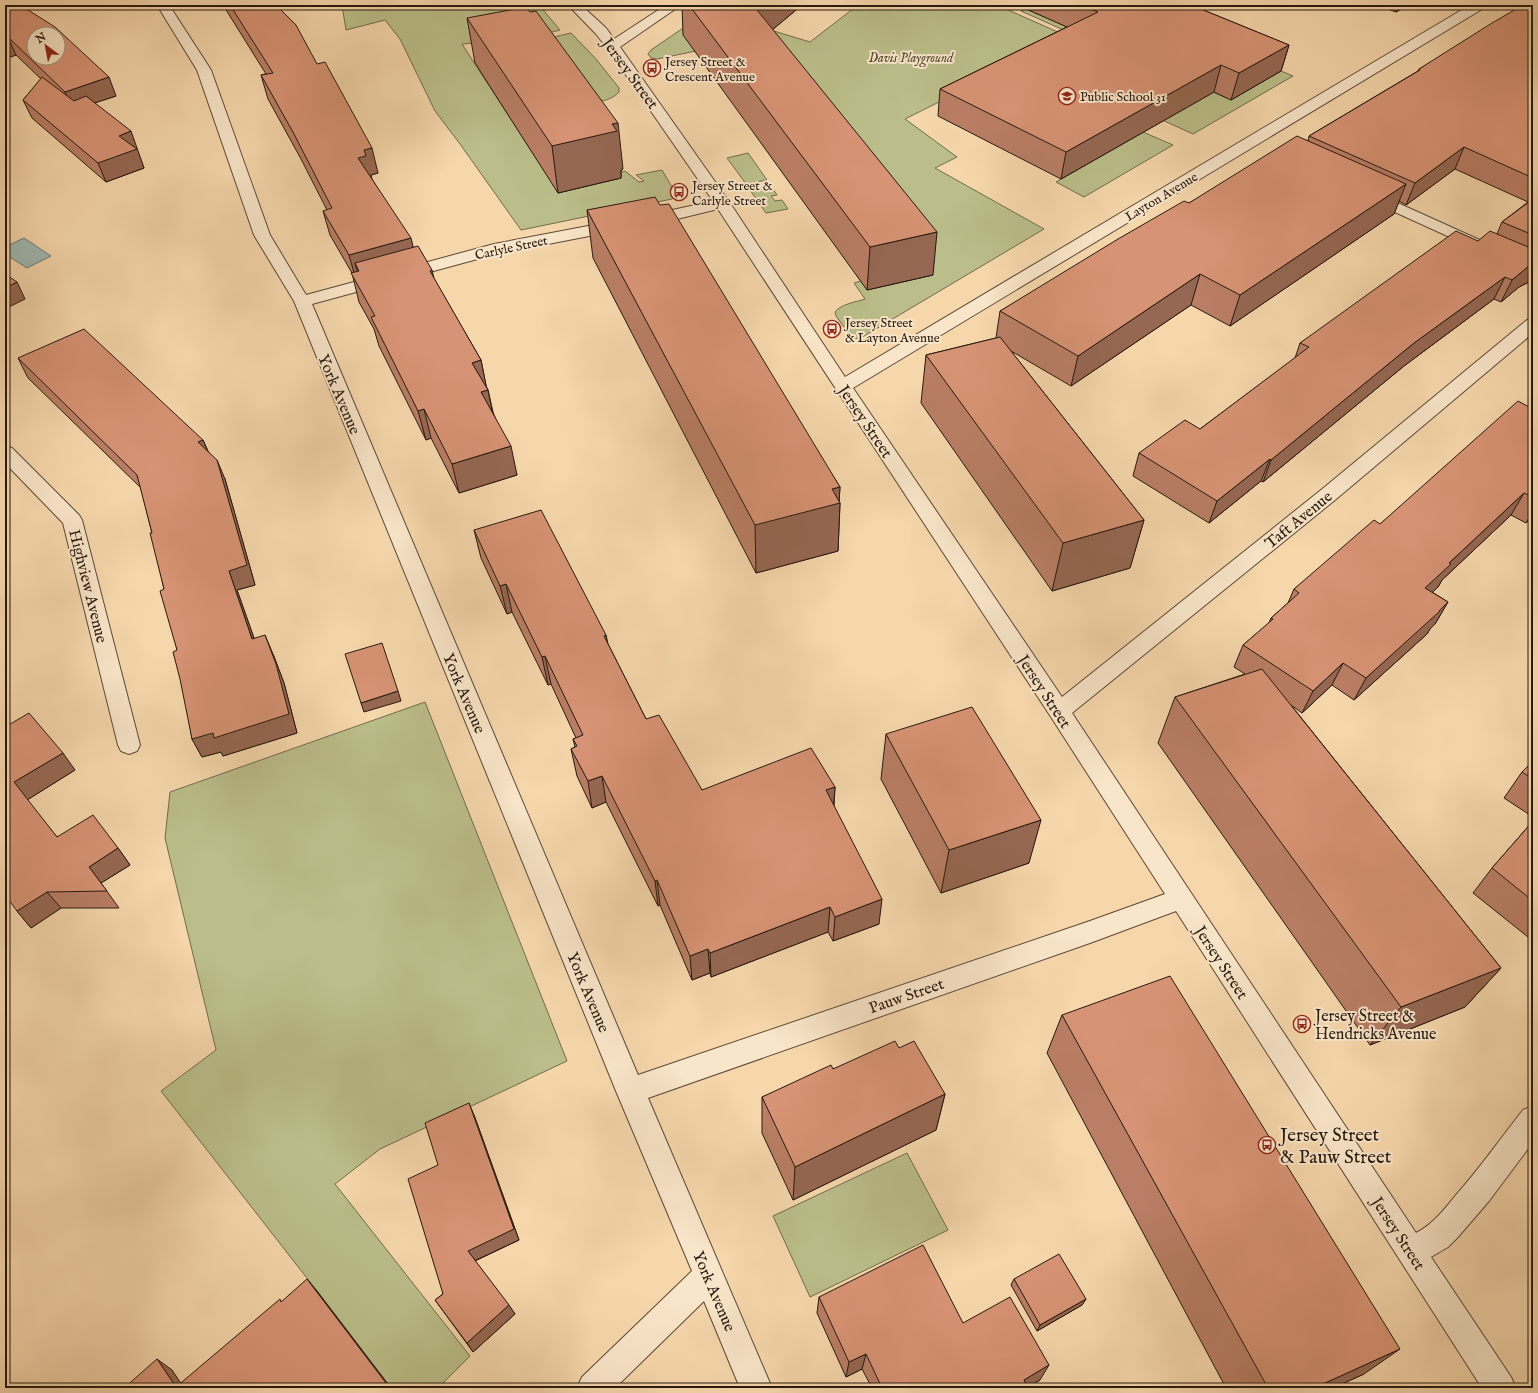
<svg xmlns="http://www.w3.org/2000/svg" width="1538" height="1393" font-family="'IM FELL English',serif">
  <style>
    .green { fill: #bbbe8a; stroke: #716b4c }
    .water { fill: #9fb8b2; stroke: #6f7870 }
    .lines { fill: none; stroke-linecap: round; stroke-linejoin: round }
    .minor-casing { stroke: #5b4836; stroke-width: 2 }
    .minor { fill: #f9e5c9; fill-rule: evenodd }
    .wall { fill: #b97e65; stroke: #27180e }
    .shaded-wall { fill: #966752; stroke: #27180e }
    .building { fill: #d79375; stroke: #27180e; fill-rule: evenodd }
    .labels { text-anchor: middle; stroke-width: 4; stroke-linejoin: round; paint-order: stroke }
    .far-park-label { font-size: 13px; font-style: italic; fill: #534a33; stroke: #f9e5c9 }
    .far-poi-label { font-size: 13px; fill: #27180e; stroke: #f9e5c9; text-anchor: start }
    .far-street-label { font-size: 13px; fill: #27180e; stroke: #f9e5c9 }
    .street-label { font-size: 16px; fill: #27180e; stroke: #f9e5c9 }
    .poi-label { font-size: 16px; fill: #27180e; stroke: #f9e5c9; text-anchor: start }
    .near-poi-label { font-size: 19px; fill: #27180e; stroke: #f9e5c9; text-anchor: start }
  </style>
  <rect width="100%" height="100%" fill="#f6d7ac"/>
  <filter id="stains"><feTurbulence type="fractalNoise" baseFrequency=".005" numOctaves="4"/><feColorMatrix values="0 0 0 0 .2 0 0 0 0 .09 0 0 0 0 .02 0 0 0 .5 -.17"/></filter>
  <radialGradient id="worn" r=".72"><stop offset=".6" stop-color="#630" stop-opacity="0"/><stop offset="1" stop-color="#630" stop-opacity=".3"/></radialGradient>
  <g class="green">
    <polygon points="342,5 539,5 560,30 525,39 462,44 558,192 621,178 618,173 625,171 639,182 644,181 636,175 662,170 676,194 672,199 521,230 460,144 435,111 400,39 385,20 346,30"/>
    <path d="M858 5H997L1069 37 905 119 957 157 935 168 1044 229 859 339 851 337 836 316 835 312C841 304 856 302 865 299L854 283 861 281 696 51 657 59 651 58 648 54 651 50 708 11 810 42Z"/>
    <polygon points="1026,9 1117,49 1113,52 1021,11"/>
    <path d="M571 33 596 59 619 88V92C612 100 602 101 592 103L541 40Z"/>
    <polygon points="1281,71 1293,76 1193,134 1149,114 1199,86 1231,100"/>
    <polygon points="1143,132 1173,145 1084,197 1056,182"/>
    <polygon points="748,153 767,180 746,184 727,158"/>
    <polygon points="771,186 777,195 771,196 775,201 782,200 788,209 766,213 750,190"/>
    <polygon points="425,702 567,1061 380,1149 335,1184 470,1356 438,1388 391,1388 317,1291 161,1091 216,1050 165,838 170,792"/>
    <polygon points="907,1153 948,1230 810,1297 773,1216"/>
  </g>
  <polygon class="water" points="24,238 51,256 27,268 5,254 5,247"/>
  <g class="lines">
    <defs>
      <g id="minor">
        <path d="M157 5H169L211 70 270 235 306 295 494 244 677 209 713 201 608 49 596 34 568 5H581L606 28 614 39 666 5H681L620 47 730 203 845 377 1470 5H1485L1484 8 853 388 1062 697 1321 490 1527 320 1533 319V333L1335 500 1072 713 1416 1233C1433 1224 1444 1210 1456 1195 1480 1168 1501 1138 1523 1110L1533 1106V1142L1489 1201 1458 1237 1448 1247 1431 1257 1511 1377 1516 1388H1482L1176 911 1090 943 648 1098 772 1388H740L704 1301 615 1388H577L582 1377 692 1271 616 1091 294 301 254 235 197 70ZM718 209 1051 717 1165 894 1090 921 638 1075 312 304 496 254 677 219Z"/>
        <polygon points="1369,190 1533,264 1533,275 1364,198 1361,195 1364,192"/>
        <polygon points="5,446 12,448 79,515 82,520 140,745 137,751 129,754 121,751 118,745 63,523 5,463"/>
      </g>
    </defs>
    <use href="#minor" class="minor-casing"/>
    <use href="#minor" class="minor"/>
  </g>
  <g class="wall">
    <polygon points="5,5 116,96 94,103 138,150 137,150 144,168 106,182 32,118 23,100 41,79 16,55 5,59"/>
    <polygon points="223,5 276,5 378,173 371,175 372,179 413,247 434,279 481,360 486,386 488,390 493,412 517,475 459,493 431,438 426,440 379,346 374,329 359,302 352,273 330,235 323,211 327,210 301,159 268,99 261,75 266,74"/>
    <polygon points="682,5 802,5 772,30 933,275 867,290 683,35"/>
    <polygon points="1017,5 1191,5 1289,45 1281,71 1231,100 1214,92 1061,179 938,116 940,89 1067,27"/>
    <polygon points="1377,5 1408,5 1396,12"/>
    <polygon points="1533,5 1533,280 1519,287 1501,302 1494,299 1404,366 1263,482 1261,481 1209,523 1133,476 1139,453 1200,429 1295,358 1300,343 1478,241 1497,234 1502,222 1528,202 1455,169 1406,205 1399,201 1394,214 1230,326 1191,305 1071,386 1011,351 1144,520 1130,568 1052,591 921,403 926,355 996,338 1000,311 1189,203 1308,141 1309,136 1418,71 1419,69"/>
    <polygon points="467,18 623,169 621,170 621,178 558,193 475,63"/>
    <polygon points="660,205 840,487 839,501 840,503 838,551 756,573 593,258 587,210"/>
    <polygon points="18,358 203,440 208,451 225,479 255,585 237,590 254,638 273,654 284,683 297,733 223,756 221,752 202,757 192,739 177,650 164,589 152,533 141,488 28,378"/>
    <polygon points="1533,406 1533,516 1526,523 1511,515 1442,580 1438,587 1432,592 1448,602 1435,624 1430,629 1427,634 1354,700 1332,685 1302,713 1291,705 1501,968 1465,1007 1370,1045 1158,743 1175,697 1245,674 1234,667 1243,645 1269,623 1271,618 1288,603 1294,589 1380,524"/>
    <polygon points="474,530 606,635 608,644 646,719 702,790 835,787 834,806 879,924 833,941 828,932 711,977 710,973 692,980 660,905 658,906 606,802 592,808 577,776 571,749 575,747 573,739 576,738 551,684 548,685 512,612 507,614 481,558"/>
    <polygon points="5,727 75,770 27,800 57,837 118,848 130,865 101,883 119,908 61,908 31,928 17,911"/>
    <polygon points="886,734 1029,863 941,893 881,779"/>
    <polygon points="1533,761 1533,817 1504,798 1522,772"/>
    <polygon points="1533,821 1533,941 1473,893 1492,868"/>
    <polygon points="1062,1015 1364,1374 1333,1388 1226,1388 1047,1053"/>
    <polygon points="899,1048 945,1094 936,1130 793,1200 762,1133 762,1097 833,1069"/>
    <polygon points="474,1115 519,1240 475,1261 515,1314 473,1352 435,1300 443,1294 438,1165"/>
    <polygon points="1014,1279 1086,1299 1082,1305 1037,1331 1011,1285"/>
    <polygon points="819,1297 963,1323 1040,1380 1028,1387 1028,1388 872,1388 862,1369 846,1377 817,1313"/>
  </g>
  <g class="shaded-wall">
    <polygon points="753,5 802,5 753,46"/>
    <polygon points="1399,5 1408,5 1396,12"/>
    <polygon points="8,37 16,55 5,59 5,38"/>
    <polygon points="1289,45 1281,71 1231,100 1239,73"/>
    <polygon points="1221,65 1214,92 1061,179 1066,152"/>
    <polygon points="109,77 116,96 73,110 65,92"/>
    <polygon points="618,123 623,169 621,170 621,178 558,193 552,146 612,124"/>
    <polygon points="131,131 144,168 106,182 98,163 119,136"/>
    <polygon points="1464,147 1455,169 1406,205 1415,183"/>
    <polygon points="372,148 378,173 371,175 372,181 358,158 364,150"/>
    <polygon points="1406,184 1394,214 1230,326 1240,295"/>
    <polygon points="937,232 933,275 867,290 870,247"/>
    <polygon points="411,238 417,263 359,271 355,263 359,279 356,280 349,255"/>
    <polygon points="1533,264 1533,280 1519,287 1501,302 1512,280 1530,265"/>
    <polygon points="432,270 439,299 430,271"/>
    <polygon points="1200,274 1191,305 1071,386 1078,356"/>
    <polygon points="1505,277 1494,299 1404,366 1263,482 1271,460 1414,343"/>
    <polygon points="17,282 25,299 5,309 5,288"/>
    <polygon points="481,360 487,390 472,363"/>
    <polygon points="488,390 494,420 481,392"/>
    <polygon points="424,409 431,438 426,440 418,411"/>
    <polygon points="203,440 211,459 198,442"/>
    <polygon points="511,446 517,475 459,493 452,464"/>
    <polygon points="1270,459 1261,481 1209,523 1217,501"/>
    <polygon points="217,460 225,479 255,585 237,590 261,658 252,639 229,571"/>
    <polygon points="840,487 839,503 840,503 838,551 756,573 755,525 832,489"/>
    <polygon points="1524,493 1511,515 1442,580 1438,587 1413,610 1425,588 1449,563"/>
    <polygon points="1533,511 1533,516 1526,523"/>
    <polygon points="1144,520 1130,568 1052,591 1063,543"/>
    <polygon points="506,584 512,612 507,614 500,586"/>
    <polygon points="1448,602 1435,624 1430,629 1427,634 1354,700 1366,678"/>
    <polygon points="265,635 273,654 284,683 297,733 223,756 221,752 202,757 192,739"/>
    <polygon points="606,635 610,663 604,636"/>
    <polygon points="545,656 551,684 548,685 542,657"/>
    <polygon points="1343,663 1332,685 1302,713 1313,691"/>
    <polygon points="398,691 401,701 364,712 361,703"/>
    <polygon points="63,753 75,770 27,800 14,782"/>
    <polygon points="602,776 606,802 592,808 588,781"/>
    <polygon points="835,787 833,813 826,790"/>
    <polygon points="1041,820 1029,863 941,893 949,850"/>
    <polygon points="118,848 130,865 101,883 89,867"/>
    <polygon points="657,880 660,905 658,906 655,881"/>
    <polygon points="47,892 61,908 31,928 17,911"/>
    <polygon points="882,899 879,924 833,941 835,917"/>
    <polygon points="830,907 828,932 711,977 710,953"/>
    <polygon points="708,949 710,973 692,980 690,956"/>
    <polygon points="1501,968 1465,1007 1370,1045 1401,1007"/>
    <polygon points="945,1094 936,1130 793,1200 795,1167"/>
    <polygon points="469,1103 474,1115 519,1240 474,1261 468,1251"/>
    <polygon points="307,1279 317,1291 391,1388 388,1388"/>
    <polygon points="1086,1299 1082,1305 1037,1331 1040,1325"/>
    <polygon points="509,1305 515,1314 473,1352 467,1343"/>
    <polygon points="1400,1349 1364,1374 1333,1388 1314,1388"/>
    <polygon points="866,1354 862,1369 846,1377 849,1362"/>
    <polygon points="157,1359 172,1370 184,1388 176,1387"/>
    <polygon points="1049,1365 1040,1380 1026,1388 1024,1380"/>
  </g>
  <g class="building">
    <path d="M5 5H20L55 27 109 77 65 92 8 37 5 38ZM34 34H58V58H34Z"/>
    <polygon points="230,5 276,5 296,25 317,64 325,62 372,148 364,150 366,156 358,158 411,238 349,255 323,211 332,208 294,134 261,75 273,73"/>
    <polygon points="689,5 753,5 937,232 870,247"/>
    <polygon points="1080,5 1191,5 1289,45 1239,73 1221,65 1066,152 940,89 1098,12"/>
    <polygon points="1523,5 1533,5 1533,178 1464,147 1415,183 1309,136 1420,70 1419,69 1492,23"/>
    <polygon points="526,7 530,12 536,11 618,123 612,124 617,131 552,146 467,18"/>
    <polygon points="42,77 74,101 86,96 131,131 119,136 137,149 98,163 23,100"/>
    <polygon points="1297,136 1406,184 1240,295 1200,274 1078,356 1000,311 1118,239 1184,201 1189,203"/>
    <polygon points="655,197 660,205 669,204 840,487 832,489 840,503 755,525 587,210"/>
    <polygon points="1533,199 1533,235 1502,222"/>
    <polygon points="1456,231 1478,241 1490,231 1533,249 1533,264 1530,265 1512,280 1505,277 1414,343 1271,460 1270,459 1217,501 1139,453 1185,420 1200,429 1309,347 1300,343"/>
    <polygon points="418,246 432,270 430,271 481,360 472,363 488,390 481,392 511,446 452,464 424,409 418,411 371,317 375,316 351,273 359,271 355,263"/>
    <polygon points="5,274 17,282 5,288"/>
    <polygon points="84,329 203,440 198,442 217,460 247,565 229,571 252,639 265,635 276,664 289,714 214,738 213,733 192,739 180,679 173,652 177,650 160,591 164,589 150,533 152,533 137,475 18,358"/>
    <polygon points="1000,337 1144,520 1063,543 926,355"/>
    <polygon points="1518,401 1531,408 1533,406 1533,497 1524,493 1449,563 1451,564 1425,588 1448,602 1439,611 1440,611 1366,678 1343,663 1313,691 1243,645 1273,619 1271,618 1299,593 1294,589 1374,520 1380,524"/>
    <polygon points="541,510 606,635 604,636 646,719 659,715 702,790 811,748 835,787 826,790 882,899 835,917 830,907 710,953 708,949 690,956 657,880 655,881 602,776 588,781 571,749 577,746 573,739 583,735 545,656 542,657 506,584 500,586 474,530"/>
    <polygon points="382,643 398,691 361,703 345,654"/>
    <polygon points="1262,669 1501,968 1401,1007 1175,697"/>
    <polygon points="972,707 1041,820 949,850 886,734"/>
    <polygon points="29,713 63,753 14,782 57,837 93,815 118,848 89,867 107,891 47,892 17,911 5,895 5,727"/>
    <polygon points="1533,761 1533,779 1522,772"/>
    <polygon points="1533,821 1533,901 1492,868"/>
    <polygon points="1170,976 1400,1349 1314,1388 1268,1388 1062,1015"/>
    <polygon points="895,1041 899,1048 914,1041 945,1094 795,1167 762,1097 831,1065 833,1069"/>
    <polygon points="469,1103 514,1229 468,1251 509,1305 467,1343 435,1300 443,1294 408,1179 438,1165 425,1123"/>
    <polygon points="923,1245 963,1323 1010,1297 1049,1365 1024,1380 1028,1388 882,1388 866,1354 849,1362 819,1297"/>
    <polygon points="1059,1254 1086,1299 1040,1325 1014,1279"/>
    <polygon points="307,1279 389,1387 388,1388 124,1388 157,1359 176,1387 280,1299 281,1302"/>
  </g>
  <defs>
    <symbol id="bus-ring" viewBox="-11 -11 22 22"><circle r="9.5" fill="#f9e5c9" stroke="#8f2418" stroke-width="1.5"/><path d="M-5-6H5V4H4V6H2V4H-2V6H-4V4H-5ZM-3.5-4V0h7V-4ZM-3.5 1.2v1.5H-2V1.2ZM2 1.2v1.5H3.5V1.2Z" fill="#8f2418"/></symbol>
    <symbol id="school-ring" viewBox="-11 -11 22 22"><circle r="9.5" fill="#f9e5c9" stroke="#8f2418" stroke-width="1.5"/><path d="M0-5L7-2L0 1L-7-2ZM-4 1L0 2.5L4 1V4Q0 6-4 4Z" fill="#8f2418"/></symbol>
  </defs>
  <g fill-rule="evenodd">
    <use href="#bus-ring" x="642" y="58" width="20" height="20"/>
    <use href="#school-ring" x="1057" y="86" width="20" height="20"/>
    <use href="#bus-ring" x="669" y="182" width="20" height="20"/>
    <use href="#bus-ring" x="822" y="319" width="20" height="20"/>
    <use href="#bus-ring" x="1292" y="1014" width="20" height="20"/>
    <use href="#bus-ring" x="1257" y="1135" width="20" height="20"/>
  </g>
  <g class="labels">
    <g class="far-park-label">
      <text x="911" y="62">Davis Playground</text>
    </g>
    <g class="far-poi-label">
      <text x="665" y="66">Jersey Street &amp;<tspan x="665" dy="15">Crescent Avenue</tspan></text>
      <text x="1080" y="101">Public School 31</text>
      <text x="692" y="190">Jersey Street &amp;<tspan x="692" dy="15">Carlyle Street</tspan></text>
      <text x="845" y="327">Jersey Street<tspan x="845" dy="15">&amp; Layton Avenue</tspan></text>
    </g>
    <g class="far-street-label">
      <text transform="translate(1161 196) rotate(-31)" y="5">Layton Avenue</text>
      <text transform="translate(511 247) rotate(-12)" y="5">Carlyle Street</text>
    </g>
    <g class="street-label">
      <text transform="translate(631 73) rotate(54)" y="6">Jersey Street</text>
      <text transform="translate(340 394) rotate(67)" y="6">York Avenue</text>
      <text transform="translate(866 421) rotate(56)" y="6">Jersey Street</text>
      <text transform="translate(1298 519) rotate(-39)" y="6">Taft Avenue</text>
      <text transform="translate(89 586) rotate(76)" y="6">Highview Avenue</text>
      <text transform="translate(1045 691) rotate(57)" y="6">Jersey Street</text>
      <text transform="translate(465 693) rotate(67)" y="6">York Avenue</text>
      <text transform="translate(1222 962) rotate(57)" y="6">Jersey Street</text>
      <text transform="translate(589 992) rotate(67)" y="6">York Avenue</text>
      <text transform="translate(906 995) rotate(-19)" y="6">Pauw Street</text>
      <text transform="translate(1399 1233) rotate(57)" y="6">Jersey Street</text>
      <text transform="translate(715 1291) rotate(67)" y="6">York Avenue</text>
    </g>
    <g class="poi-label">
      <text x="1315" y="1021">Jersey Street &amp;<tspan x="1315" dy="18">Hendricks Avenue</tspan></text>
    </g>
    <g class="near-poi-label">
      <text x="1280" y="1141">Jersey Street<tspan x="1280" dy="22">&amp; Pauw Street</tspan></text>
    </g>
  </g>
  <rect width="1538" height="1393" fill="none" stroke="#f6d7ac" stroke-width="20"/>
  <rect x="6" y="6" width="1526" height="1381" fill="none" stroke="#27180e" stroke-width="2"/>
  <rect x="10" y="10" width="1518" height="1373" fill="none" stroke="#27180e"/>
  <g transform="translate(46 46) rotate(328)"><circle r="19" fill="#f9e5c9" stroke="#a5937e"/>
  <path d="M0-3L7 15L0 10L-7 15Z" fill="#8f2418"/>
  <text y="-6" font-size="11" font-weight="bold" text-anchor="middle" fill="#27180e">N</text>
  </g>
  <rect width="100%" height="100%" filter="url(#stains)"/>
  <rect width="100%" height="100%" fill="url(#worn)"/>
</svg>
